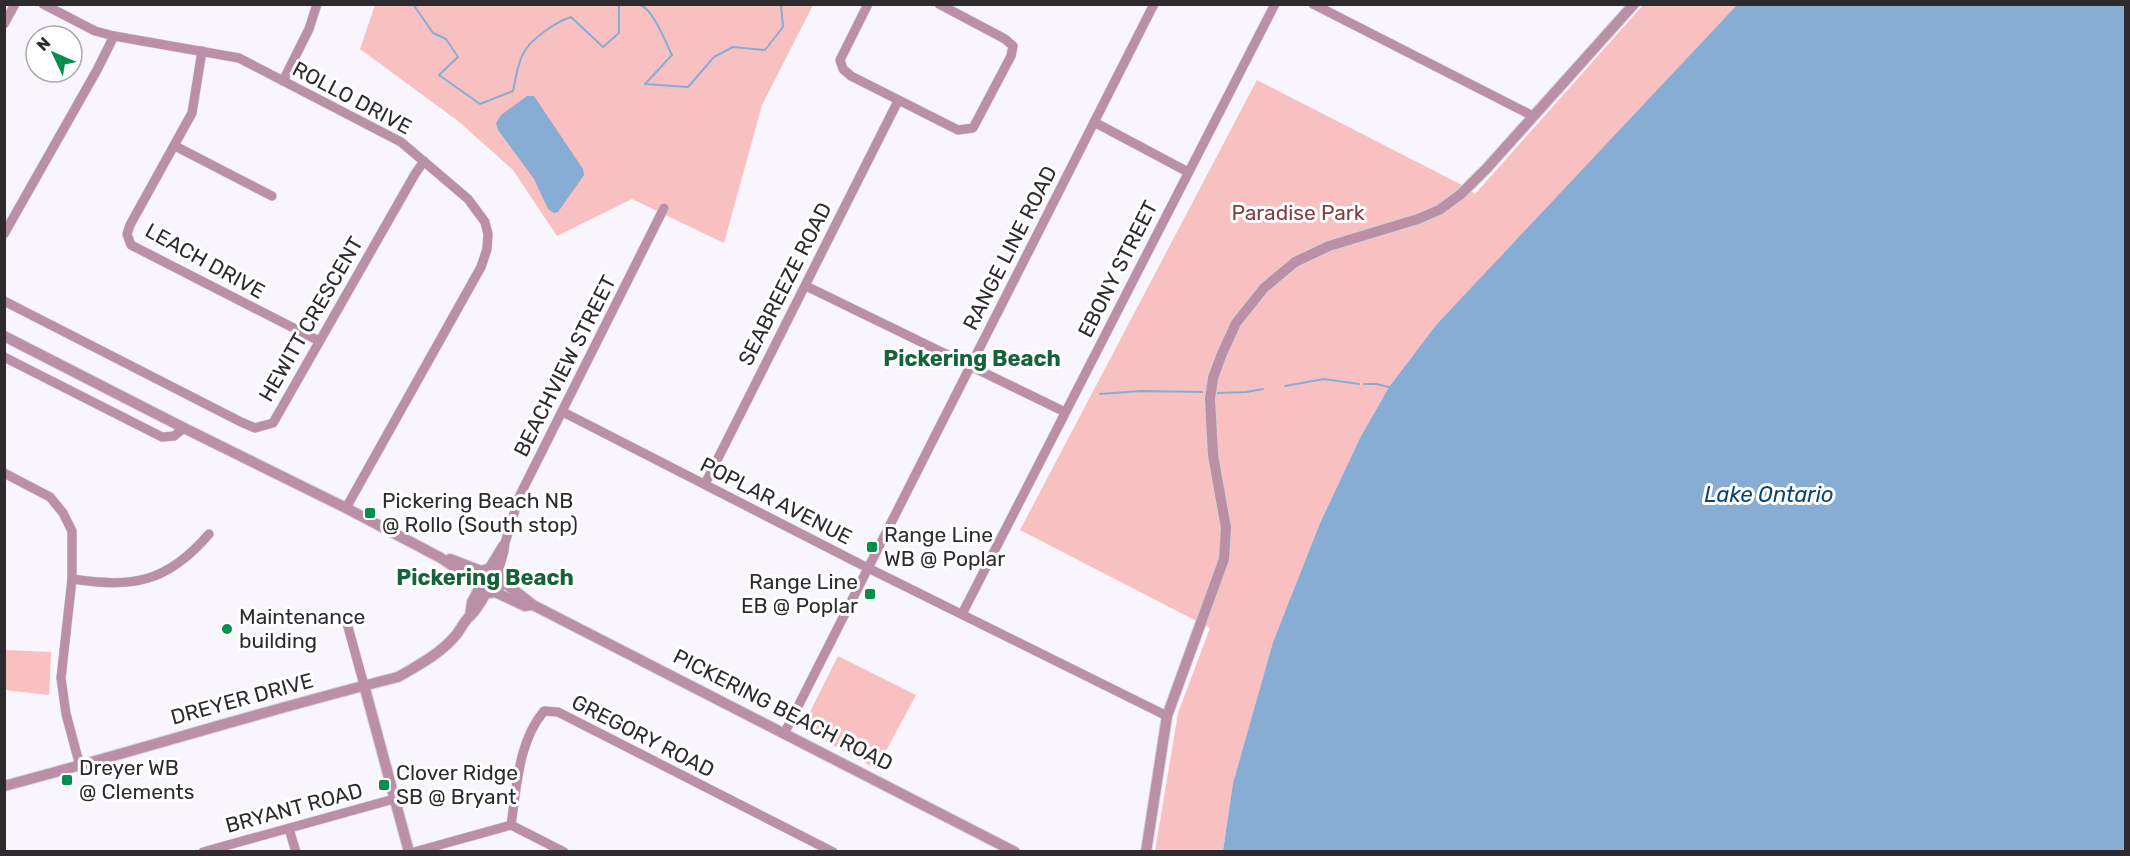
<svg xmlns="http://www.w3.org/2000/svg" width="2130" height="856" font-family="Rubik,sans-serif">
  <style>
    .green { fill: #f8c0c0 }
    .water { fill: #87add5 }
    .lines { fill: none; stroke-linecap: round; stroke-linejoin: round }
    .stream { stroke: #87add5; stroke-width: 2 }
    .minor-casing { stroke: #d4d1d7; stroke-width: 10 }
    .tertiary-casing { stroke: #d4d1d7; stroke-width: 12 }
    .minor { stroke: #bb90a6; stroke-width: 9 }
    .tertiary { stroke: #bb90a6; stroke-width: 10 }
    .poi-dot { fill: #03904f; stroke: #fff; stroke-width: 2 }
    .labels { text-anchor: middle; stroke-width: 6; stroke-linejoin: round; paint-order: stroke }
    .street-label { font-size: 21px; fill: #2d2b2e; stroke: #fff }
    .park-label { font-size: 21px; fill: #843b3f; stroke: #fff }
    .poi-label { font-size: 21px; fill: #2d2b2e; stroke: #fff; text-anchor: start }
    .neighbourhood-label { font-size: 22px; font-weight: bold; fill: #176339; stroke: #fff }
    .water-label { font-size: 22px; font-style: italic; fill: #084476; stroke: #fff }
  </style>
  <rect width="100%" height="100%" fill="#f9f5fc"/>
  <g class="green">
    <polygon points="375,5 813,5 762,105 724,243 632,199 557,236 513,170 458,121 360,49"/>
    <polygon points="1643,5 1738,5 1436,325 1389,387 1360,438 1320,523 1273,642 1233,783 1223,851 1155,851 1178,713 1210,628 1020,530 1257,80 1462,185 1475,194"/>
    <polygon points="5,650 51,652 49,695 5,690"/>
    <polygon points="838,656 916,695 876,769 802,728"/>
  </g>
  <g class="water">
    <polygon points="1738,4 2125,5 2125,851 1223,851 1233,783 1273,642 1320,523 1360,438 1389,387 1436,325"/>
    <polygon points="527,96 534,96 583,169 584,175 558,212 554,213 548,209 534,179 498,130 496,123 501,115"/>
  </g>
  <g class="lines">
    <g class="stream">
      <path d="M413 4 433 33 446 39 458 57 439 75 480 104 513 91C516 78 517 65 523 54 530 39 556 22 571 17L603 47 619 33V4"/>
      <path d="M639 4C654 10 665 41 672 55L645 84 688 87 714 57 733 47 765 50 783 27 781 4"/>
      <polyline points="1364,384 1376,384 1389,387"/>
      <polyline points="1285,386 1324,379 1359,384"/>
      <polyline points="1217,393 1246,392 1263,389"/>
      <polyline points="1100,394 1141,391 1202,392"/>
    </g>
    <defs>
      <g id="minor">
        <polyline points="43,4 95,31 114,36 239,58 401,142 468,199 485,222 488,234 487,249 481,267 346,508"/>
        <polyline points="868,4 840,60 843,69 851,76 958,130 973,128 1011,56 1013,46 1005,39 939,4"/>
        <polyline points="1313,4 1533,116"/>
        <polyline points="4,24 15,4"/>
        <polyline points="202,51 192,113 130,225 127,234 131,245 319,341"/>
        <polyline points="283,81 309,29 317,4"/>
        <polyline points="1094,122 1188,172"/>
        <polyline points="175,146 272,196"/>
        <polyline points="4,234 97,70 114,36"/>
        <polyline points="806,286 1065,412"/>
        <polyline points="4,301 241,422 255,428 273,423 415,174 424,161"/>
        <polyline points="4,357 162,437 174,436 184,428"/>
        <polyline points="563,412 858,563 1167,716"/>
        <polyline points="4,473 50,497 63,513 72,531 72,579 61,678 66,714 80,766"/>
        <polyline points="705,484 898,101"/>
        <polyline points="489,568 503,545"/>
        <polyline points="498,572 504,551 505,543 519,497 664,208"/>
        <path d="M72 579C133 588 167 583 209 534"/>
        <polyline points="962,614 1275,4"/>
        <polyline points="345,616 364,685"/>
        <polyline points="785,732 1154,4"/>
        <path d="M511 825C517 786 518 742 544 711L558 712 833 852"/>
        <polyline points="289,829 296,852"/>
        <polyline points="203,852 394,799"/>
        <polyline points="414,852 511,825 564,852"/>
      </g>
      <g id="tertiary">
        <polyline points="4,336 184,428 346,508 441,558 476,582"/>
        <polyline points="450,559 481,571"/>
        <circle cx="489" cy="581" r="12"/>
        <polyline points="501,580 533,605 1015,852"/>
        <polyline points="495,592 525,606 532,605"/>
        <polyline points="470,616 472,602 479,589"/>
        <polyline points="364,685 409,852"/>
        <path d="M4 786C136 751 266 710 398 677 419 665 440 654 456 635 461 629 464 621 470 616 477 609 481 602 486 593"/>
        <polyline points="1146,852 1167,716 1224,559 1226,528 1213,455 1210,399 1213,378 1221,356 1236,323 1264,288 1295,262 1329,246 1418,219 1439,210 1461,194 1487,168 1634,4"/>
      </g>
    </defs>
    <use href="#minor" class="minor-casing"/>
    <use href="#tertiary" class="tertiary-casing"/>
    <use href="#minor" class="minor"/>
    <use href="#tertiary" class="tertiary"/>
  </g>
  <g class="poi-dot">
    <rect x="364" y="507" width="12" height="12" rx="3"/>
    <rect x="866" y="541" width="12" height="12" rx="3"/>
    <rect x="864" y="588" width="12" height="12" rx="3"/>
    <circle cx="227" cy="629" r="6"/>
    <rect x="61" y="774" width="12" height="12" rx="3"/>
    <rect x="378" y="779" width="12" height="12" rx="3"/>
  </g>
  <g class="labels">
    <g class="street-label">
      <text transform="translate(352 98) rotate(28)" y="7">ROLLO DRIVE</text>
      <text transform="translate(1010 248) rotate(-63)" y="7">RANGE LINE ROAD</text>
      <text transform="translate(205 261) rotate(29)" y="7">LEACH DRIVE</text>
      <text transform="translate(1118 269) rotate(-63)" y="7">EBONY STREET</text>
      <text transform="translate(785 284) rotate(-63)" y="7">SEABREEZE ROAD</text>
      <text transform="translate(311 319) rotate(-60)" y="7">HEWITT CRESCENT</text>
      <text transform="translate(565 366) rotate(-63)" y="7">BEACHVIEW STREET</text>
      <text transform="translate(776 501) rotate(27)" y="7">POPLAR AVENUE</text>
      <text transform="translate(242 699) rotate(-15)" y="7">DREYER DRIVE</text>
      <text transform="translate(783 710) rotate(27)" y="7">PICKERING BEACH ROAD</text>
      <text transform="translate(643 736) rotate(27)" y="7">GREGORY ROAD</text>
      <text transform="translate(294 808) rotate(-15)" y="7">BRYANT ROAD</text>
    </g>
    <g class="park-label">
      <text x="1298" y="220">Paradise Park</text>
    </g>
    <g class="poi-label">
      <text x="382" y="508">Pickering Beach NB<tspan x="382" dy="24">@ Rollo (South stop)</tspan></text>
      <text x="884" y="542">Range Line<tspan x="884" dy="24">WB @ Poplar</tspan></text>
      <text x="858" y="589" text-anchor="end">Range Line<tspan x="858" dy="24">EB @ Poplar</tspan></text>
      <text x="239" y="624">Maintenance<tspan x="239" dy="24">building</tspan></text>
      <text x="79" y="775">Dreyer WB<tspan x="79" dy="24">@ Clements</tspan></text>
      <text x="396" y="780">Clover Ridge<tspan x="396" dy="24">SB @ Bryant</tspan></text>
    </g>
    <g class="neighbourhood-label">
      <text x="972" y="366">Pickering Beach</text>
      <text x="485" y="585">Pickering Beach</text>
    </g>
    <g class="water-label">
      <text x="1769" y="502">Lake Ontario</text>
    </g>
  </g>
  <rect width="2130" height="856" fill="none" stroke="#2d2b2e" stroke-width="12"/>
  <g transform="translate(54 54) rotate(314)"><circle r="28" fill="#ffffff" stroke="#abaaab" stroke-width="1.5"/>
  <path d="M0-4.5L10 22L0 15L-10 22Z" fill="#03904f"/>
  <text y="-9" font-size="16" font-weight="bold" text-anchor="middle" fill="#2d2b2e">N</text>
  </g>
</svg>
